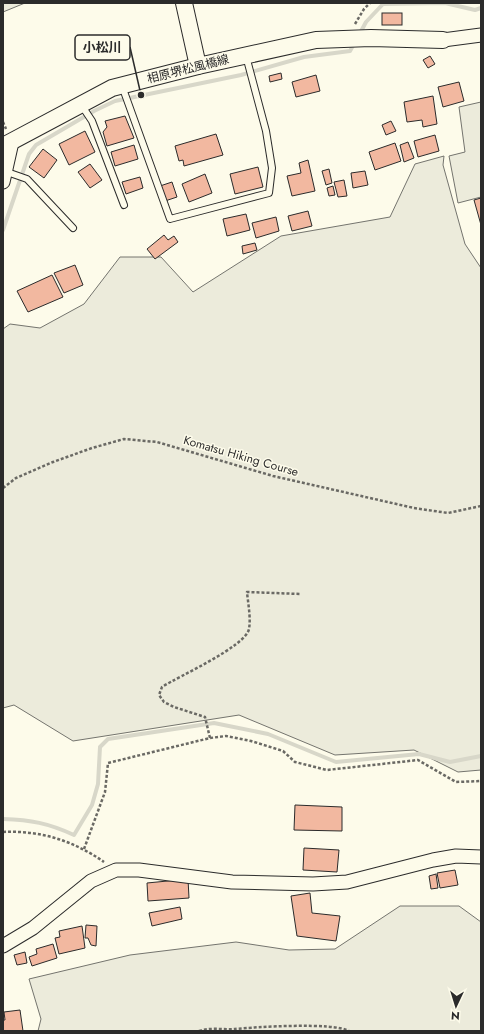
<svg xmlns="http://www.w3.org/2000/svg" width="484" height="1034" font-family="Jost,'Noto Sans JP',sans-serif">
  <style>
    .green { fill: #ecebdb; stroke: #74746e }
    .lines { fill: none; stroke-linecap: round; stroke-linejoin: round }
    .stream { stroke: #d8d7c9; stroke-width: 4 }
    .building { fill: #f2b8a0; stroke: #2b2b2b }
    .service-casing { stroke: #2b2b2b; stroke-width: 8 }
    .minor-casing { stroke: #2b2b2b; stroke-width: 15 }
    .tertiary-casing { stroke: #2b2b2b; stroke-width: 18 }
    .path { stroke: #6a6964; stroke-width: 2.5; stroke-dasharray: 3 2; stroke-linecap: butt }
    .service { stroke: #fdfbea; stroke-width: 6 }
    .minor { stroke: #fdfbea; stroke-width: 13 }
    .tertiary { stroke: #fdfbea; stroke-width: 16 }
    .labels { text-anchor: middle; stroke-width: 3; stroke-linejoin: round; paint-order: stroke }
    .street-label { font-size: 12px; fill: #2b2b2b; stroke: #fdfbea }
    .leader { fill: none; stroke: #2b2b2b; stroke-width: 1.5 }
    .callout-dot { fill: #2b2b2b; stroke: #fdfbea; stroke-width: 1.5 }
    .callout { fill: #fdfbea; stroke: #2b2b2b; stroke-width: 1.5 }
    .callout-label { font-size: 13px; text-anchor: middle; font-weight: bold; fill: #2b2b2b }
  </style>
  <rect width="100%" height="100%" fill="#fdfbea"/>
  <g class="green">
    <polygon points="3,3 25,3 3,12"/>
    <polygon points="481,102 481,197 458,203 449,156 465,152 459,107"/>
    <polygon points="444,156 443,165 465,244 481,268 481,770 458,772 414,750 335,755 239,715 73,741 14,705 3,708 3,329 10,324 40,328 84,304 120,257 161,257 193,292 281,236 390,217 415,164"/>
    <polygon points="400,906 459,906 481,922 481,1031 38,1031 41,1019 29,979 130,955 236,942 289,950 335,949"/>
  </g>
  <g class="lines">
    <g class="stream">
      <polyline points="359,35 366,22 383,4 445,3 475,10 481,8"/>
      <polyline points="3,230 29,154 36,145 94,111 115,101 241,75 304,57 350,51 355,42"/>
      <path d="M3 819C31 820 48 823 74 835L92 805 98 784 100 747 108 739 214 723 268 734 336 762 419 754 450 762 481 756"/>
    </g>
  </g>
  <g class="building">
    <rect x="382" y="13" width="20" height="12"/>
    <polygon points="430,56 435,64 428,68 423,60"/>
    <polygon points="281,73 282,79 270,82 269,76"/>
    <polygon points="316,75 320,91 296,97 292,82"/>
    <polygon points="459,82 464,101 443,107 438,87"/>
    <polygon points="433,96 437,124 423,127 422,120 407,122 404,102"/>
    <polygon points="125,116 134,138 107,146 103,132 107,127 105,121"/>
    <polygon points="391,121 396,131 386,135 382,125"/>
    <polygon points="85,131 95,152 69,165 59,144"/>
    <polygon points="216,134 223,155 184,166 183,160 179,161 175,146"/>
    <polygon points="435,135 439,151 418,157 414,141"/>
    <polygon points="408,142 414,158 404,162 400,145"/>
    <polygon points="395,143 401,161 375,170 369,152"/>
    <polygon points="134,145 138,159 115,166 111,152"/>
    <polygon points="43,149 57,160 44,178 29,167"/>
    <polygon points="308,160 315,191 292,196 287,176 301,173 299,163"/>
    <polygon points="90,164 102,180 90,188 78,172"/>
    <polygon points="258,167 263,187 235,194 230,174"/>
    <polygon points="329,169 332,183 326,185 322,171"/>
    <polygon points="365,171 368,185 353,188 351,173"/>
    <polygon points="205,174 212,193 189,202 182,184"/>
    <polygon points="140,177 143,188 126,194 122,182"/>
    <polygon points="344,180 347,196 338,197 334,182"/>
    <polygon points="172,182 177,197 165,201 160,186"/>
    <polygon points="333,186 335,195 329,196 327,188"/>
    <polygon points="481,198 481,225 474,200"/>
    <polygon points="308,211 312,226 292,231 288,216"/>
    <polygon points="246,214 250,230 227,236 223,219"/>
    <polygon points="276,217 279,231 256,238 252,223"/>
    <polygon points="164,235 168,240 174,236 178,242 155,259 147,249"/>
    <polygon points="255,243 257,250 243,254 242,246"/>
    <polygon points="75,265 83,285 64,293 54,273"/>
    <polygon points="52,275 63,297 28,312 17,291"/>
    <polygon points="295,805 342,807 342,831 294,830"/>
    <polygon points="304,848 339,850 337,872 303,870"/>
    <polygon points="455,870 458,885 440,888 437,873"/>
    <polygon points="436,874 438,888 431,889 429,876"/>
    <polygon points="188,879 189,898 148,901 147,883"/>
    <polygon points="310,893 312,913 340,916 336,941 297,936 291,896"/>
    <polygon points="180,907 182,919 152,926 149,913"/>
    <polygon points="86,925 97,926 96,946 91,945 88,938 85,938"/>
    <polygon points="82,926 85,948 59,954 55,938 60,937 59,931"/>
    <polygon points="53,944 57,958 32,966 29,957 37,954 36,949"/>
    <polygon points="25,952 27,963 17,965 14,955"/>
    <polygon points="20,1010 23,1031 3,1031 3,1020 5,1020 4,1012"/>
  </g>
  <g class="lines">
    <defs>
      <g id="service">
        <polyline points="122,86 170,219 269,193 272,168 266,131 246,56"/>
        <polyline points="82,106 92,121 124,205"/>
        <polyline points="7,172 27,179 73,228"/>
      </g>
      <g id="minor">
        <polyline points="443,40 481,35"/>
        <polyline points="3,182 12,142"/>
        <polyline points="3,946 33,928 91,881 116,870 139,870 232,882 313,884 347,882 433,860 456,856 481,857"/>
      </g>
      <g id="tertiary">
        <polyline points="184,3 198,66"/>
        <polyline points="3,146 112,88 198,66 316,40 371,38 443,40"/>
      </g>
    </defs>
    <use href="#service" class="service-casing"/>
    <use href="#minor" class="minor-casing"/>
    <use href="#tertiary" class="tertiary-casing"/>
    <g class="path">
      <polyline points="355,24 364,9 370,3"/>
      <polyline points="3,122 6,129"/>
      <polyline points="3,488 16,478 53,462 92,448 124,439 157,442 273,476 414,508 448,513 481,506"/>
      <path d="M210 738 205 717 174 707 164 702 159 695 162 687C179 676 245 647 249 629 251 618 248 603 247 592L300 594"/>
      <path d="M3 832C40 830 74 841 104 862"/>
      <polyline points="84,849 105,792 108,763 210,738 226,736 251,741 283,751 295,762 327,770 418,760 456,782 481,781"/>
      <path d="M199 1031C211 1027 223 1030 235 1029 256 1027 333 1022 349 1031"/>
    </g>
    <use href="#service" class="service"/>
    <use href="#minor" class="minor"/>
    <use href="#tertiary" class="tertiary"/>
  </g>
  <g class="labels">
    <g class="street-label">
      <text transform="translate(188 69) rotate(-14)" y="4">相原堺松風橋線</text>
      <text transform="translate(241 456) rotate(16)" y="4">Komatsu Hiking Course</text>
    </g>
  </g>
  <path class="leader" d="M141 95L130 47"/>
  <circle class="callout-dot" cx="141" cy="95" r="4"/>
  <rect class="callout" x="75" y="35" width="55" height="25" rx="4"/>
  <g class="callout-label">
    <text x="102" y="52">小松川</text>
  </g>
  <rect width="484" height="1034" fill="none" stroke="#2b2b2b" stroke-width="8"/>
  <g transform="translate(456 1006) rotate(184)" stroke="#fdfbea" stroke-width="3" paint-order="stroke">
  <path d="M0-3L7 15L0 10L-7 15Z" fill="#2b2b2b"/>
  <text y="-6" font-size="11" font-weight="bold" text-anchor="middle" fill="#2b2b2b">N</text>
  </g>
</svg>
